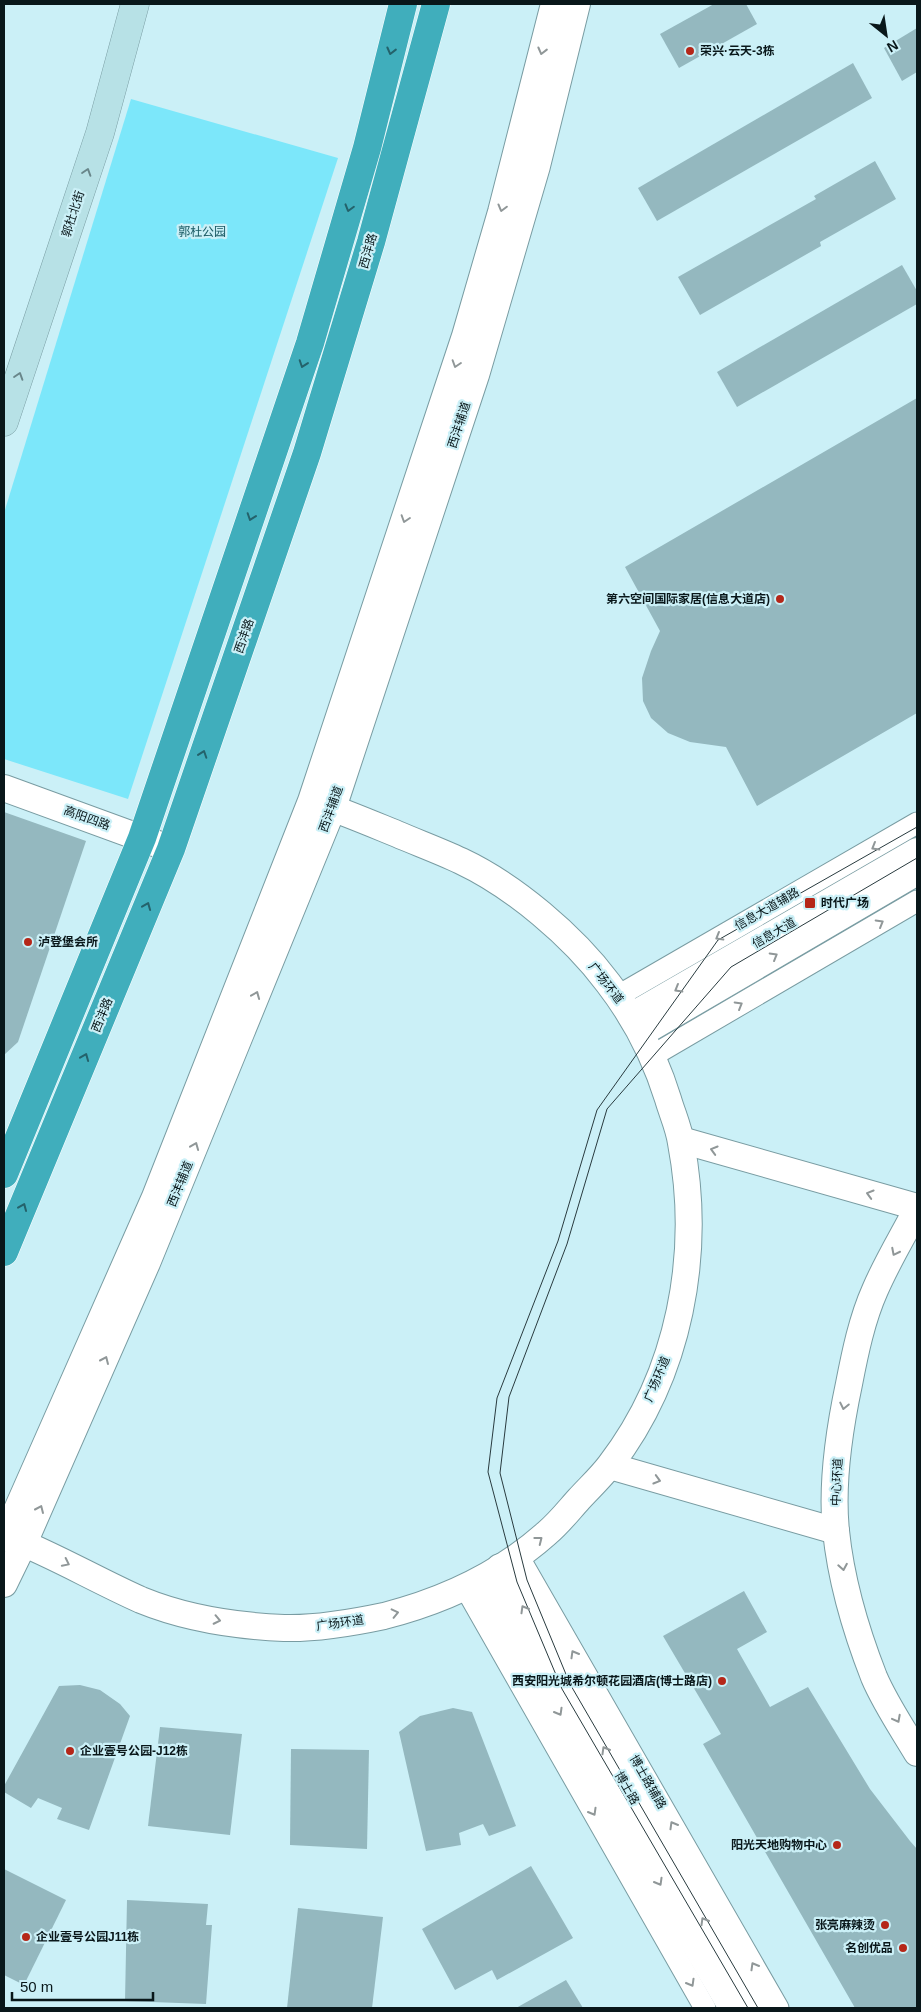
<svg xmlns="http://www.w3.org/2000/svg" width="921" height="2012" font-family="Helvetica,'Noto Sans SC',sans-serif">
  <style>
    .green { fill: #7ce7fa }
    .building { fill: #94b8bf }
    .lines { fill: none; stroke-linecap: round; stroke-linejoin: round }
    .minor-casing { stroke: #799ca2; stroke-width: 23 }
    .tertiary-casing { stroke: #799ca2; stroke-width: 28 }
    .secondary-casing { stroke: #799ca2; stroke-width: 29 }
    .trunk-casing { stroke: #fff; stroke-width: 29 }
    .minor { stroke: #fff; stroke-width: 21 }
    .tertiary { stroke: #fff; stroke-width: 26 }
    .secondary { stroke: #b7e1e6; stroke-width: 28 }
    .trunk { stroke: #40aebc; stroke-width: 28 }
    .tram { stroke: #293b3f; stroke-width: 1 }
    .oneway { stroke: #24626b }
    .oneway2 { stroke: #909798 }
    .oneway3 { stroke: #69868a }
    .poi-dot { fill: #b52719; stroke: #cbf0f7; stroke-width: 2 }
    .labels { text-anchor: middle; stroke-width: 4.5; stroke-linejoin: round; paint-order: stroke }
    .poi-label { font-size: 12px; font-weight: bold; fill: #09171a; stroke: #cbf0f7; text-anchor: start }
    .street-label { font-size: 12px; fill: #09171a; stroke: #cbf0f7 }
    .park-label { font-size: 12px; fill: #175761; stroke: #cbf0f7 }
  </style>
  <rect width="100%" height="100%" fill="#cbf0f7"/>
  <polygon class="green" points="131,99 338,158 128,799 4,759 4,513"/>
  <g class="building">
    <polygon points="714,4 746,4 757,24 679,68 660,34"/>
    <polygon points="917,28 917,72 902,81 884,48"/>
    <polygon points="853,63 872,98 657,221 638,188"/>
    <polygon points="875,161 896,199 820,242 821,246 700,315 678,277 816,199 814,196"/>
    <polygon points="902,265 917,291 917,304 737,407 717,372"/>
    <polygon points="917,398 917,713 757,806 726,747 690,742 668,733 651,718 643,701 642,678 651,651 660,631 625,567"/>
    <polygon points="4,812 86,841 18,1042 4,1055"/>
    <polygon points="744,1591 767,1632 737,1649 770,1707 808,1687 870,1789 910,1841 917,1849 917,2008 855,2008 703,1744 721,1734 663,1636"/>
    <polygon points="80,1685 100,1690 120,1704 130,1716 89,1830 57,1819 62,1808 38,1798 31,1808 4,1792 4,1786 59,1686"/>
    <polygon points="453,1708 472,1712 516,1826 489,1836 483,1824 459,1833 461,1845 426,1851 399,1732 420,1716"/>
    <polygon points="160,1727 242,1734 230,1835 148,1826"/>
    <polygon points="291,1749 369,1750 367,1849 290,1845"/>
    <polygon points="531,1866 573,1938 497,1980 492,1970 455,1990 422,1929"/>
    <polygon points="4,1869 66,1900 24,1985 4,1975"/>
    <polygon points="127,1900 208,1904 206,1925 212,1925 206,2004 125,2001"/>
    <polygon points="298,1908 383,1917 372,2008 287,2008"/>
    <polygon points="566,1980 583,2008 516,2008"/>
  </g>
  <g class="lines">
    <defs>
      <g id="minor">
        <polyline points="618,996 917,823"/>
        <polyline points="652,1056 917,901"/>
        <polyline points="518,1556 778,2008"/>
        <polyline points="465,1587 705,2008"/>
      </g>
      <g id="tertiary">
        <polyline points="4,788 171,849"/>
        <polyline points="631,1016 917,851"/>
        <polyline points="642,1033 917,872"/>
        <polyline points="681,1140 917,1207"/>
        <path d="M917 1209C903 1236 887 1262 875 1290 862 1319 855 1353 849 1384 839 1431 831 1483 836 1531 841 1580 856 1631 874 1677 885 1703 902 1728 917 1753"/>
        <polyline points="610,1466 836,1531"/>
        <path d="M8 1537C54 1555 96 1580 141 1600 185 1618 237 1626 284 1628 317 1629 351 1623 384 1616 443 1601 501 1574 547 1533 559 1523 569 1510 579 1499 589 1488 601 1477 610 1465 680 1374 702 1254 681 1143 679 1128 672 1113 668 1099 655 1057 635 1018 608 983 573 936 514 886 461 861 440 851 418 843 397 834 370 823 344 812 318 803"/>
        <polyline points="4,1539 155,1197 311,801 465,336 501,212 554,4"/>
        <polyline points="500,1567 754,2008"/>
        <polyline points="482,1579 732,2008"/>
        <polyline points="4,1584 24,1543 147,1263 333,808 476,375 537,166 577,4"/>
      </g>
      <polyline id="secondary" points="4,422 100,133 135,4"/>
      <g id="trunk">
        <polyline points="4,1174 142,838 310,343 367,148 403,4"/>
        <polyline points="4,1252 171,849 307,453 371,242 436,4"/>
      </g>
    </defs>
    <use href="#minor" class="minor-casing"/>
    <use href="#tertiary" class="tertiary-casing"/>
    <use href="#secondary" class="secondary-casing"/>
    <use href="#trunk" class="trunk-casing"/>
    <use href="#minor" class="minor"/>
    <use href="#tertiary" class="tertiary"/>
    <use href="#secondary" class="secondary"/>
    <use href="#trunk" class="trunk"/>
    <g class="tram">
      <polyline points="748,2008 562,1689 517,1582 488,1472 497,1398 558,1241 597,1110 718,940 917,827"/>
      <polyline points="758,2008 570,1684 527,1580 500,1473 509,1397 567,1244 607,1109 731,967 917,858"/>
    </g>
  </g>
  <defs><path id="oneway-chevron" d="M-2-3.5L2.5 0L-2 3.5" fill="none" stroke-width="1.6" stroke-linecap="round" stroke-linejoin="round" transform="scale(1.25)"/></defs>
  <g class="oneway">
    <use href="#oneway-chevron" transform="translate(391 51) rotate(104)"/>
    <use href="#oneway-chevron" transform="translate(349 208) rotate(106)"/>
    <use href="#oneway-chevron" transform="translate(303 364) rotate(109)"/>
    <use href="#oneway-chevron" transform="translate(251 517) rotate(109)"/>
    <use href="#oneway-chevron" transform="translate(203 754) rotate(-71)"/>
    <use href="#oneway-chevron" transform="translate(147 906) rotate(-68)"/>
    <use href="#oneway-chevron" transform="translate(85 1057) rotate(-68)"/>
    <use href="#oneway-chevron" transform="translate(23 1207) rotate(-67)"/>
  </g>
  <g class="oneway2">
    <use href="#oneway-chevron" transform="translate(542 51) rotate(104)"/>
    <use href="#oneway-chevron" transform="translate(502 208) rotate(105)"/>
    <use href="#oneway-chevron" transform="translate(456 364) rotate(108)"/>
    <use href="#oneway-chevron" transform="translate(405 519) rotate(108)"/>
    <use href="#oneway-chevron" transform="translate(875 847) rotate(150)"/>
    <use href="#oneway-chevron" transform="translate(880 923) rotate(-30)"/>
    <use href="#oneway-chevron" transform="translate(719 937) rotate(150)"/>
    <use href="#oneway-chevron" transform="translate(774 956) rotate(-30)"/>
    <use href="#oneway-chevron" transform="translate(678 989) rotate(150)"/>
    <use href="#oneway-chevron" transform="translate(256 995) rotate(-68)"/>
    <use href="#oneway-chevron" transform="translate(739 1005) rotate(-30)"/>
    <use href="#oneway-chevron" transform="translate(195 1146) rotate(-68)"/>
    <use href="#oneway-chevron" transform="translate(714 1150) rotate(-164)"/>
    <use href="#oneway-chevron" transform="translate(870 1194) rotate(-164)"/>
    <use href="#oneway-chevron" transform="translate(895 1252) rotate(117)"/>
    <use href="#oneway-chevron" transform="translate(105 1360) rotate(-66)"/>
    <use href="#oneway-chevron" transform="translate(844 1406) rotate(102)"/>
    <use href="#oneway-chevron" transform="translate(657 1480) rotate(16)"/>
    <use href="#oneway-chevron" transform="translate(40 1509) rotate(-66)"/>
    <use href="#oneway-chevron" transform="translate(539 1540) rotate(-38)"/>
    <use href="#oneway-chevron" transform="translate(66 1563) rotate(26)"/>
    <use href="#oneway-chevron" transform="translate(843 1567) rotate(80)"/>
    <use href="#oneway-chevron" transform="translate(524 1609) rotate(-120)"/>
    <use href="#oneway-chevron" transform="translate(395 1613) rotate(-13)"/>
    <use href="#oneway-chevron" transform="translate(217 1620) rotate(12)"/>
    <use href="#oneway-chevron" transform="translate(574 1654) rotate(-120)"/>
    <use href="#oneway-chevron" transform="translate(559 1712) rotate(60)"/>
    <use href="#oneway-chevron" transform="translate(897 1719) rotate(62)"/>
    <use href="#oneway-chevron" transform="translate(605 1750) rotate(-120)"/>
    <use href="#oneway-chevron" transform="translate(593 1812) rotate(60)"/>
    <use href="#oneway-chevron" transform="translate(673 1825) rotate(-120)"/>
    <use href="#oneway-chevron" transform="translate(659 1882) rotate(60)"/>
    <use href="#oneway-chevron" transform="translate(704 1921) rotate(-120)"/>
    <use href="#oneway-chevron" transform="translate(754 1966) rotate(-120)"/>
    <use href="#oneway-chevron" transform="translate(691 1983) rotate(60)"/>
  </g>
  <g class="oneway3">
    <use href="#oneway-chevron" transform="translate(87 172) rotate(-72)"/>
    <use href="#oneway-chevron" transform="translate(19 376) rotate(-72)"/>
  </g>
  <g class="poi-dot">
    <circle cx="690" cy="51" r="5"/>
    <circle cx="780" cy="599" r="5"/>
    <rect x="804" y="897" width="12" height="12" rx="2.5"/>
    <circle cx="28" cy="942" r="5"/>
    <circle cx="722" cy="1681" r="5"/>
    <circle cx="70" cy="1751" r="5"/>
    <circle cx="837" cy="1845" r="5"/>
    <circle cx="885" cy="1925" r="5"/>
    <circle cx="26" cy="1937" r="5"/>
    <circle cx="903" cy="1948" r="5"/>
  </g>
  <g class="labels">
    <g class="poi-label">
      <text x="700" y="55">荣兴·云天-3栋</text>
      <text x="770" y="603" text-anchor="end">第六空间国际家居(信息大道店)</text>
      <text x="821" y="907">时代广场</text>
      <text x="38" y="946">泸登堡会所</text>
      <text x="712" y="1685" text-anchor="end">西安阳光城希尔顿花园酒店(博士路店)</text>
      <text x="80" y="1755">企业壹号公园-J12栋</text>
      <text x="827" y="1849" text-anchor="end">阳光天地购物中心</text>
      <text x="875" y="1929" text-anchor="end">张亮麻辣烫</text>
      <text x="36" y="1941">企业壹号公园J11栋</text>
      <text x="893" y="1952" text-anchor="end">名创优品</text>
    </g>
    <g class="street-label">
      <text transform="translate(73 214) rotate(-72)" y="4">郭杜北街</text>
      <text transform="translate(368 251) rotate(-74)" y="4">西沣路</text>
      <text transform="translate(459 425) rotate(-72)" y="4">西沣辅道</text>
      <text transform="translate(244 636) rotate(-71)" y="4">西沣路</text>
      <text transform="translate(331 809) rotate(-70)" y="4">西沣辅道</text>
      <text transform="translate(87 818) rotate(20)" y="4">高阳四路</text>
      <text transform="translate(767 909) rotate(-30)" y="4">信息大道辅路</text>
      <text transform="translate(774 933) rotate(-30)" y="4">信息大道</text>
      <text transform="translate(606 983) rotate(52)" y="4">广场环道</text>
      <text transform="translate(102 1015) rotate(-68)" y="4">西沣路</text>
      <text transform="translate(180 1184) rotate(-68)" y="4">西沣辅道</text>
      <text transform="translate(657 1379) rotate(-67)" y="4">广场环道</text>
      <text transform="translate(837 1482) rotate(-87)" y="4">中心环道</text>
      <text transform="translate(340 1623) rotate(-8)" y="4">广场环道</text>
      <text transform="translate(648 1782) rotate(60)" y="4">博士路辅路</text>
      <text transform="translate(627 1788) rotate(60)" y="4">博士路</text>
    </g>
    <g class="park-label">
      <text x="202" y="236">郭杜公园</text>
    </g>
  </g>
  <rect width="921" height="2012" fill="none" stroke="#09171a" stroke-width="10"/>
  <g transform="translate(886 35) rotate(150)" stroke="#cbf0f7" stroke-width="4" paint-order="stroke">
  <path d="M0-4L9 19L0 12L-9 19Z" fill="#09171a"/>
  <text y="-8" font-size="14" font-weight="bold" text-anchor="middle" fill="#09171a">N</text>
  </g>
  <path d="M12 1992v8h141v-8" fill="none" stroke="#09171a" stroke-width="2.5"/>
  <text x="20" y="1992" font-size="15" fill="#09171a" stroke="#cbf0f7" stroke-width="4" paint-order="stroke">50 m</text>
</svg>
